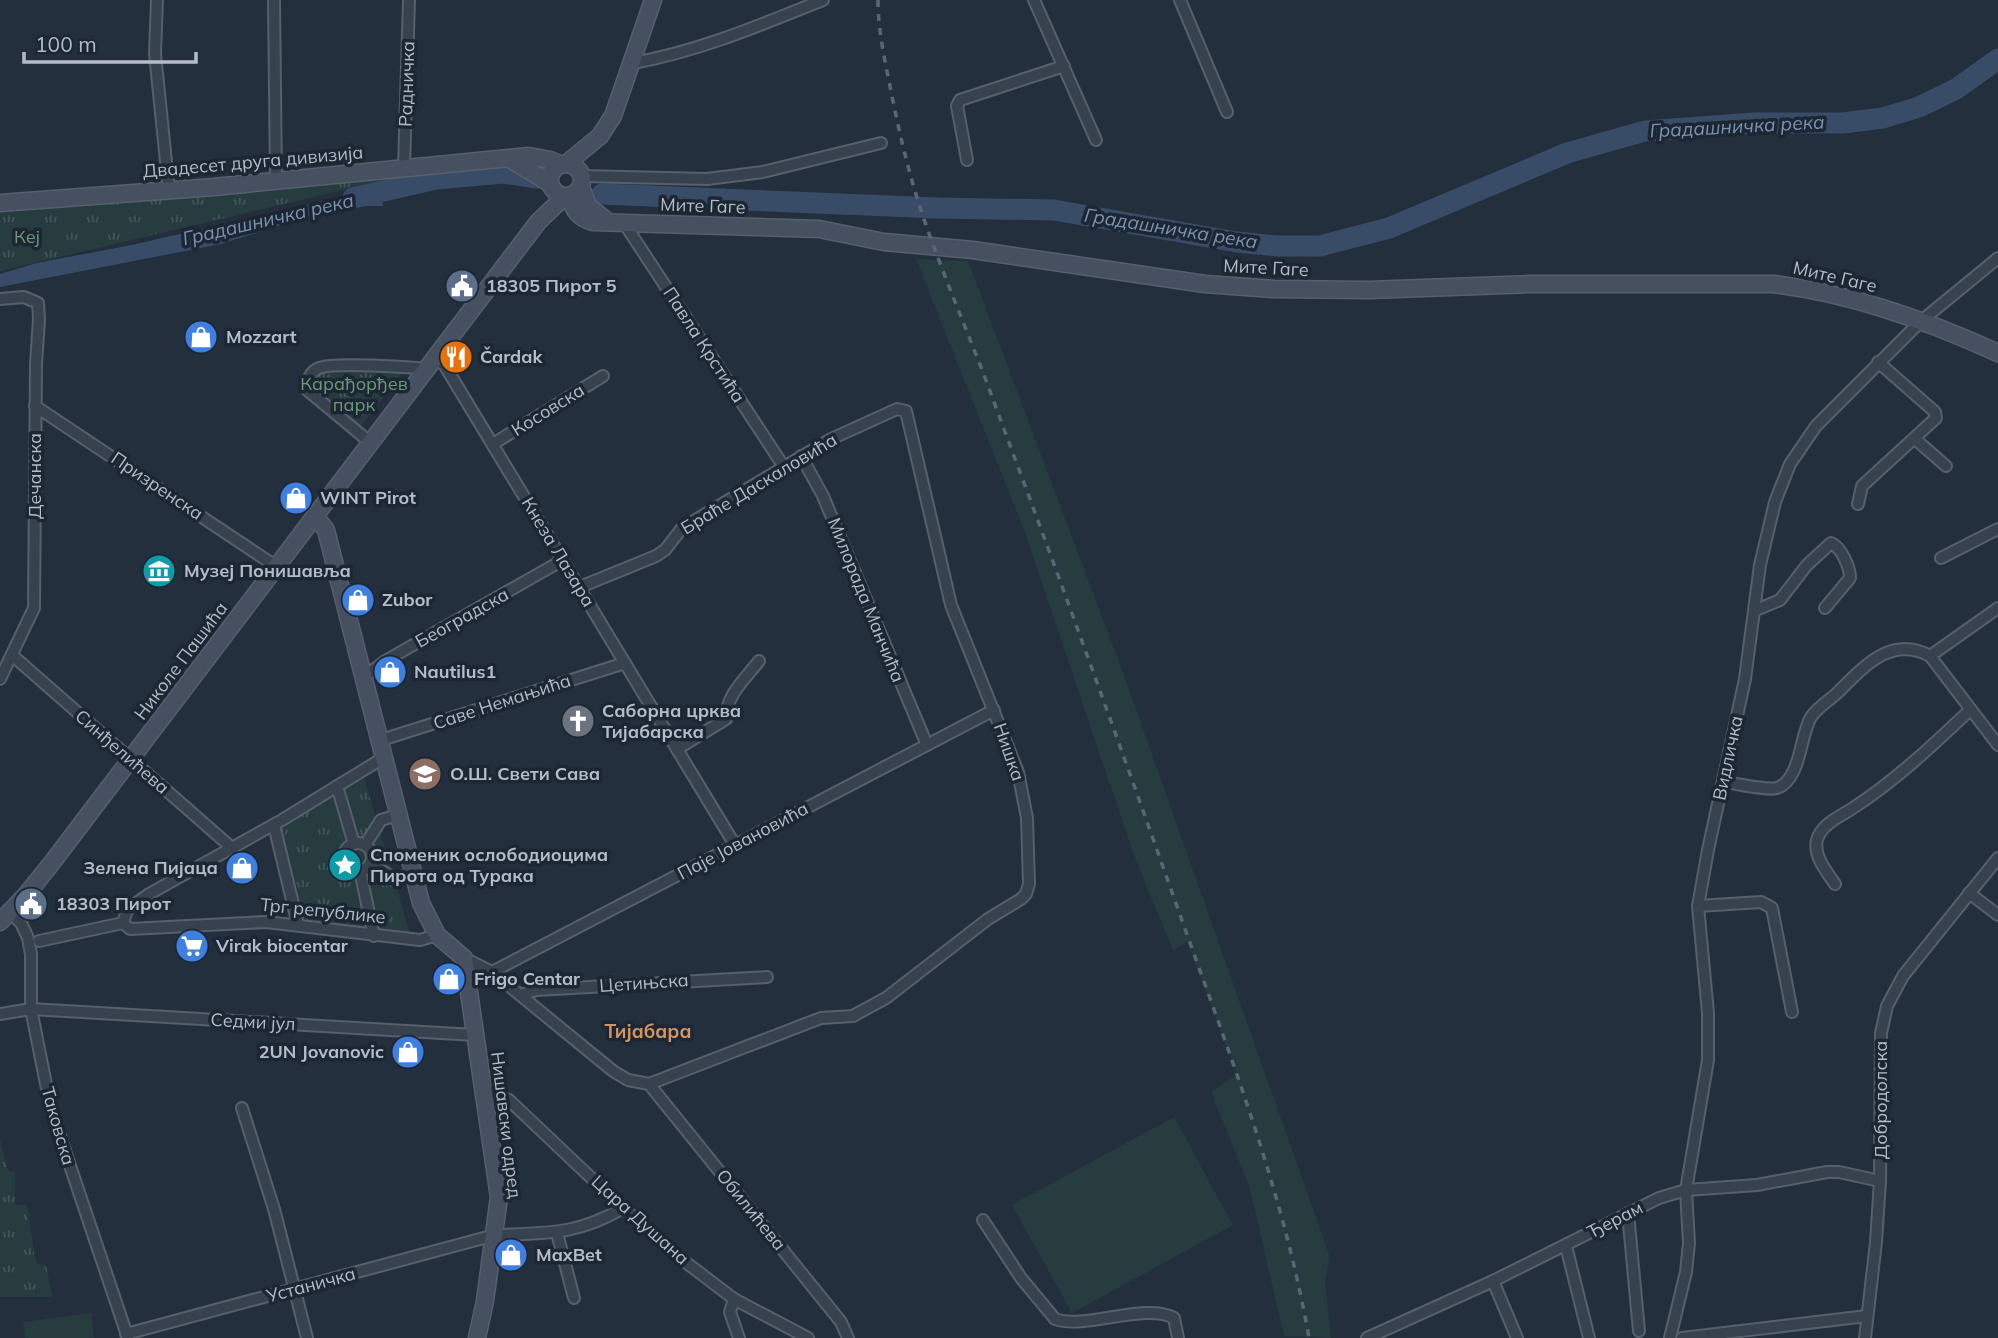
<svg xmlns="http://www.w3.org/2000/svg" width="1998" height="1338" font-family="Mulish,sans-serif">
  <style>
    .green { fill: #263c3f }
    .park { fill: url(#park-tufts) }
    .water { fill: #394c67 }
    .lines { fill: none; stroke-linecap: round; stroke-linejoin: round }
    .river { stroke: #394c67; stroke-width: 21 }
    .street-casing { stroke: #565f6c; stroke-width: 14 }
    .secondary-casing { stroke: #565f6c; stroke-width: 19 }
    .street { stroke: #38414e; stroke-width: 10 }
    .secondary { stroke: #465061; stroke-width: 16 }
    .rail { stroke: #5a6575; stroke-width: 3.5; stroke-dasharray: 7 7; stroke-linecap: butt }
    .labels { text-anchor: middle; stroke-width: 7; stroke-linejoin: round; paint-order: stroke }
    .street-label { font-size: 18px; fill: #b4bcc9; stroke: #1d2633 }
    .park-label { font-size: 18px; fill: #6b9a76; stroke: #1d2633 }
    .poi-label { font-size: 18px; font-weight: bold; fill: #b4bcc9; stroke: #1d2633; text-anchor: start }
    .water-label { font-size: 19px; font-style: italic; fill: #7c92b1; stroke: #1d2633 }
    .neighbourhood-label { font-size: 19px; font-weight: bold; fill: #d59563; stroke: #1d2633 }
  </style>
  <defs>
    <pattern id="park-tufts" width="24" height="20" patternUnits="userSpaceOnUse" patternTransform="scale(1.75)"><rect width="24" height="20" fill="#263c3f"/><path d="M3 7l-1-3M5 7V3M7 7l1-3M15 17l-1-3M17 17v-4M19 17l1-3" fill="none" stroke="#435659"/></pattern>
  </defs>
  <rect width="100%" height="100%" fill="#242f3e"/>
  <g class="green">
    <polygon points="916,259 968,261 1121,667 1330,1257 1325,1281 1331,1338 1284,1336 1250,1189 1211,1092 1237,1075 1187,941 1173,951 1135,858 1023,527"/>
    <polygon points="1174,1117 1233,1225 1072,1313 1012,1205"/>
    <polygon points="91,1313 94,1338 25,1338 23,1322"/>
  </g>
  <g class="park">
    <polygon points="419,172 0,271 0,213"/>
    <polygon points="322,369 405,369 358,430 308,390 309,381"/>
    <polygon points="362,770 411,937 300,923 277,820"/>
    <polygon points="0,1140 8,1171 15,1172 15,1205 27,1205 36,1264 46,1265 52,1297 0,1297"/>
  </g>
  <polygon class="water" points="380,188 383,206 365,206 300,219 221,244 0,287 0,274 37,263 132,245"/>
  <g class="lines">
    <g class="river">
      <polyline points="602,194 938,208 1054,210 1237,242 1277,246 1320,246 1389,228 1567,153 1645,131 1755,123 1843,123 1883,118 1919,107 1956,89 1998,59"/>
      <polyline points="353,198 436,179 503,173 537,178"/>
    </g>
    <defs>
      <g id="street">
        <polyline points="157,0 155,54 169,191"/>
        <polyline points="274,0 276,181"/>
        <polyline points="1034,0 1096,140"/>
        <polyline points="1180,0 1227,112"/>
        <path d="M633 63C700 51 760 25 823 0"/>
        <polyline points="967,160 957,106 960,100 1064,66"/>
        <polyline points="404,167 409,0"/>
        <polyline points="582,176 707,179 763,172 881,143"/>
        <polyline points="624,223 784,467"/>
        <polyline points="0,299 24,297 38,303 39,319 36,364 34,608 0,679"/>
        <polyline points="436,358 445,366 735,845"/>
        <polyline points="35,406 277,567"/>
        <polyline points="1915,439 1946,466"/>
        <path d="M371 443 307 390C306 381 310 372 319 368 333 362 410 367 428 369"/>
        <polyline points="493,444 603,376"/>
        <polyline points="801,456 823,496 927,745"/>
        <polyline points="1858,504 1862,486 1936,418 1935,412 1878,362"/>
        <polyline points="1941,558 1998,529"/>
        <polyline points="580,587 656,556 665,550 682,528 831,439 897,409 906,411 951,605 1018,772 1027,818 1029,884 1026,894 1021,899 988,919 886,998 853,1016 821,1018 649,1084"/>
        <path d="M1756 610 1780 600 1807 565 1831 543C1841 547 1850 567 1850 578L1825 608"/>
        <polyline points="12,655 232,848"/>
        <polyline points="1930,656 1998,745"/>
        <polyline points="363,678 385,661 563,560"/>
        <polyline points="378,741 625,663"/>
        <path d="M677 749 726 719C726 695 745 679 759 661"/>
        <polyline points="383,758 282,820 149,894 127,910 123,923 130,929 266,922 420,940 437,935"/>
        <path d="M1723 782C1736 783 1766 791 1777 788 1801 780 1800 735 1811 717 1817 708 1827 702 1835 695 1862 669 1890 634 1930 656L1998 608"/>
        <polyline points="337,786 354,844"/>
        <polyline points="274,825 298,925"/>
        <circle cx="358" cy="857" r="14"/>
        <polyline points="365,845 381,820 398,815"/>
        <polyline points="371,864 395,879 413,873"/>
        <polyline points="360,871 374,936"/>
        <path d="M1835 884C1827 872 1813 856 1817 840 1821 824 1841 816 1853 808 1896 780 1933 745 1970 710"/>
        <polyline points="1969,893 1998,915"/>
        <polyline points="1698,906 1761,902 1772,908 1792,1012"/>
        <polyline points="11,913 21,923 28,938 31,954 31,1009 51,1109 128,1338"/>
        <polyline points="39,941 123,923"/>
        <polyline points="464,958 492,972 613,1071 628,1080 649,1084 841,1322 848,1338"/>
        <polyline points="492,972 994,710"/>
        <polyline points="521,995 536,990 767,977"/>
        <polyline points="0,1014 31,1009 475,1035"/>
        <polyline points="482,1088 509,1100 623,1208 688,1264 734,1299 808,1338"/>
        <polyline points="242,1108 274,1209 307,1338"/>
        <polyline points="1628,1213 1639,1331"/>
        <path d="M983 1220 1021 1278 1055 1319C1085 1330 1145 1302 1174 1318L1178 1338"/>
        <polyline points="557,1233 574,1298"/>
        <polyline points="1566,1246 1589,1338"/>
        <polyline points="1493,1281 1517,1338"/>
        <polyline points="734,1299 730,1312 739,1338"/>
        <path d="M126 1334 495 1235C546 1233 578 1235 623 1208"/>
        <polyline points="1367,1338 1493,1281 1659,1198 1686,1190 1757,1185 1827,1172 1839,1172 1880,1181"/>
        <polyline points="1670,1338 1686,1272 1689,1243 1686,1190 1708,1060 1708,1013 1698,906 1708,850 1745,679 1760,565 1775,502 1790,464 1816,426 1920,322 1998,258"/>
        <polyline points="1682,1338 1867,1316"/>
        <polyline points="1865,1338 1876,1242 1880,1181 1881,1033 1887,1006 1903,976 1998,858"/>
      </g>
      <g id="secondary">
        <polyline points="510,159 549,183"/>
        <circle cx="566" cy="180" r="16"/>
        <polyline points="566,164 600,136 613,116 653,0"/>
        <polyline points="581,187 588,206 607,221"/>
        <path d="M570 196C573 210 578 218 593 222L819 229 884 242 973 250 1205 284 1274 289 1369 290 1531 284H1773C1851 293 1926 320 1998 353"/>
        <polyline points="0,203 214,187 529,156 550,160 560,164"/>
        <polyline points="316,517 326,530 421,903 437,935 464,958 499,1197 485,1301 477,1338"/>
        <polyline points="0,922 26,895 51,864 538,222 564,197"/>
      </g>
    </defs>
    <use href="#street" class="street-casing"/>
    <use href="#secondary" class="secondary-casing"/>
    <use href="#street" class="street"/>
    <use href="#secondary" class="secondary"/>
    <path class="rail" d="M878 0C878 31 885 61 891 91 900 137 911 183 927 228 949 290 976 351 998 413 1060 579 1120 745 1179 912 1229 1053 1283 1190 1309 1338"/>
  </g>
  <defs>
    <symbol id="civic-disc" viewBox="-11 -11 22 22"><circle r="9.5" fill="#5c6f8a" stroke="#1d2633"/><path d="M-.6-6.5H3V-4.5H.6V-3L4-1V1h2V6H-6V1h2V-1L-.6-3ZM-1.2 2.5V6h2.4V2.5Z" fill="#fff"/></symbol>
    <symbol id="shop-disc" viewBox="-11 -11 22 22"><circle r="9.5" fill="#3f7fe0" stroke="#1d2633"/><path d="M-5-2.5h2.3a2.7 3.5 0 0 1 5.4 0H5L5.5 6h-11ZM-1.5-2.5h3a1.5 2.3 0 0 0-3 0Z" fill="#fff"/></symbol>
    <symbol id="restaurant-disc" viewBox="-11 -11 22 22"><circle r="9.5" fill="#e8710a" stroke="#1d2633"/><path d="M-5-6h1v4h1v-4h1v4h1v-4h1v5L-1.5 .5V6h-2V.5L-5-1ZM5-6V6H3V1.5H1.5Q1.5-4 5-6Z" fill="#fff"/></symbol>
    <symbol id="museum-disc" viewBox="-11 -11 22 22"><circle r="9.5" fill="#0f9aa8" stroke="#1d2633"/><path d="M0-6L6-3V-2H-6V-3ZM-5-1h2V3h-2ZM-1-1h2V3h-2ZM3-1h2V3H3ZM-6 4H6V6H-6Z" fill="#fff"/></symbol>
    <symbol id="church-disc" viewBox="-11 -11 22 22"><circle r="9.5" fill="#6b7280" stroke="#1d2633"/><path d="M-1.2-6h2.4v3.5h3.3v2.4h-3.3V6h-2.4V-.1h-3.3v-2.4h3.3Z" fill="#fff"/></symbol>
    <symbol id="school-disc" viewBox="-11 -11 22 22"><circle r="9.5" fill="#8d6e63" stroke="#1d2633"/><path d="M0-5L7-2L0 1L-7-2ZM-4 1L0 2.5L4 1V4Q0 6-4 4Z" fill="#fff"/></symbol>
    <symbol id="sight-disc" viewBox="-11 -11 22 22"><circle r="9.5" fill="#0f9aa8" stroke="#1d2633"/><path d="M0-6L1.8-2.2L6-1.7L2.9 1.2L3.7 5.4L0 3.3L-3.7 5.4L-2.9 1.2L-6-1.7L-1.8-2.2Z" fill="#fff"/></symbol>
    <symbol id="supermarket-disc" viewBox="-11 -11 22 22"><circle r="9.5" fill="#3f7fe0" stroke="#1d2633"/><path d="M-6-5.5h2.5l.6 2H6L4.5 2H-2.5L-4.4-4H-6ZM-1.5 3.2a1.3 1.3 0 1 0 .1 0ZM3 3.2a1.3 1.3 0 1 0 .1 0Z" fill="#fff"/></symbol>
  </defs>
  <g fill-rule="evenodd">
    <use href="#civic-disc" x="443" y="267" width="38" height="38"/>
    <use href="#shop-disc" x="182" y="318" width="38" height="38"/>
    <use href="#restaurant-disc" x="437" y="338" width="38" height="38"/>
    <use href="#shop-disc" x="277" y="479" width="38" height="38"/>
    <use href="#museum-disc" x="140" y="552" width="38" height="38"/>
    <use href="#shop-disc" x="339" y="581" width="38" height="38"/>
    <use href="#shop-disc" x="371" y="653" width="38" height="38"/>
    <use href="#church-disc" x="559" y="702" width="38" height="38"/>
    <use href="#school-disc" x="406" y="755" width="38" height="38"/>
    <use href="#sight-disc" x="326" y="846" width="38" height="38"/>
    <use href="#shop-disc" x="223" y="849" width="38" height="38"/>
    <use href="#civic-disc" x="12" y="885" width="38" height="38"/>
    <use href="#supermarket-disc" x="173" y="927" width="38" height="38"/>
    <use href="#shop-disc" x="430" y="960" width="38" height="38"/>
    <use href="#shop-disc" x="389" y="1033" width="38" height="38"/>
    <use href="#shop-disc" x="492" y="1236" width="38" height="38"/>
  </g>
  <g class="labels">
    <g class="street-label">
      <text transform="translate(407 84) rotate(-88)" y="6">Радничка</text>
      <text transform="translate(253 162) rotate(-5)" y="6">Двадесет друга дивизија</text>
      <text transform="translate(703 206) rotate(2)" y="6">Мите Гаге</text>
      <text transform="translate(1266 268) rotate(3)" y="6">Мите Гаге</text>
      <text transform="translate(1835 277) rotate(13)" y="6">Мите Гаге</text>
      <text transform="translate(704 345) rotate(57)" y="6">Павла Крстића</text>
      <text transform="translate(548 410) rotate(-32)" y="6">Косовска</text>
      <text transform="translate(35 476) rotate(-90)" y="6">Дечанска</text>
      <text transform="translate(759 484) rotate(-31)" y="6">Браће Даскаловића</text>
      <text transform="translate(157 486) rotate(34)" y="6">Призренска</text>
      <text transform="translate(558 552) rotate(59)" y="6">Кнеза Лазара</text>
      <text transform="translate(866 600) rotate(68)" y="6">Милорада Манчића</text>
      <text transform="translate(462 618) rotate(-29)" y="6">Београдска</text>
      <text transform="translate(181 661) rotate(-53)" y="6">Николе Пашића</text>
      <text transform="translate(502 702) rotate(-18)" y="6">Саве Немањића</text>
      <text transform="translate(122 752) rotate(41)" y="6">Синђелићева</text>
      <text transform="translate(1009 752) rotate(71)" y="6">Нишка</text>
      <text transform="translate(1728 758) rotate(-78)" y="6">Видличка</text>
      <text transform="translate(743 841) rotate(-28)" y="6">Паје Јовановића</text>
      <text transform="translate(323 911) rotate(6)" y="6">Трг републике</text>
      <text transform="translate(644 983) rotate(-4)" y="6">Цетињска</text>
      <text transform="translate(253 1022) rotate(3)" y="6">Седми јул</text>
      <text transform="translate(1881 1100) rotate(-90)" y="6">Добродолска</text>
      <text transform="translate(506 1125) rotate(83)" y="6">Нишавски одред</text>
      <text transform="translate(58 1126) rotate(74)" y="6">Таковска</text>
      <text transform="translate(751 1210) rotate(51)" y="6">Обилићева</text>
      <text transform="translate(640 1220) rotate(42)" y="6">Цара Душана</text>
      <text transform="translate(1615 1220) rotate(-27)" y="6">Ђерам</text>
      <text transform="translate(311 1285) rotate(-15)" y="6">Устаничка</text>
    </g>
    <g class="park-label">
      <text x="27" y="243">Кеј</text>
      <text x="354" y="390">Карађорђев<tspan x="354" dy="21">парк</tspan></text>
    </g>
    <g class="poi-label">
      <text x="486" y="292">18305 Пирот 5</text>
      <text x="226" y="343">Mozzart</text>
      <text x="480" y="363">Čardak</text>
      <text x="320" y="504">WINT Pirot</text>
      <text x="184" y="577">Музеј Понишавља</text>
      <text x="382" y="606">Zubor</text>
      <text x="414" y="678">Nautilus1</text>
      <text x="602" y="717">Саборна црква<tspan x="602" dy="21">Тијабарска</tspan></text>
      <text x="450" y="780">О.Ш. Свети Сава</text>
      <text x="370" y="861">Споменик ослободиоцима<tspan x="370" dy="21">Пирота од Турака</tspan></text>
      <text x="218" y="874" text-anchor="end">Зелена Пијаца</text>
      <text x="56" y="910">18303 Пирот</text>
      <text x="216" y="952">Virak biocentar</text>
      <text x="474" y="985">Frigo Centar</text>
      <text x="384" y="1058" text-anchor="end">2UN Jovanovic</text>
      <text x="536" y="1261">MaxBet</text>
    </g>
    <g class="water-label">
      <text transform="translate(1737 126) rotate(-3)" y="7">Градашничка река</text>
      <text transform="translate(268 219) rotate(-13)" y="7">Градашничка река</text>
      <text transform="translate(1171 228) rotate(9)" y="7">Градашничка река</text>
    </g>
    <g class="neighbourhood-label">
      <text x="648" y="1038">Тијабара</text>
    </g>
  </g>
  <path d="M24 52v10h172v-10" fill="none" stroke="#b4bcc9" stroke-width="3.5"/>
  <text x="35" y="52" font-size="21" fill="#b4bcc9" stroke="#1d2633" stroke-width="5" paint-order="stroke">100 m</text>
</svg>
